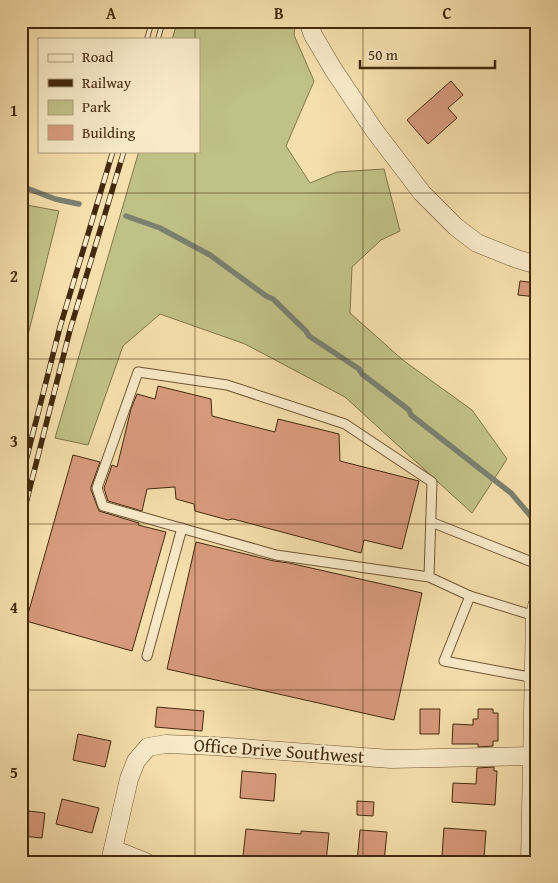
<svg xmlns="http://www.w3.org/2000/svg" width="558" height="883" font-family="'Gentium Book Plus',serif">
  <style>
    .green { fill: #c0c186; stroke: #82754a }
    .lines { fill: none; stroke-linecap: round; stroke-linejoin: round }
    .stream { stroke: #7b8071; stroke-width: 5.5 }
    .building { fill: #d89b7d; stroke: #43290d }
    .lane-casing { stroke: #705635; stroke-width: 11 }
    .street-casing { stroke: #705635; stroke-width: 19 }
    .lane { stroke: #f8eac9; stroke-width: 9 }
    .street { stroke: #f8eac9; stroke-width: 18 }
    .rail-casing { stroke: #43290d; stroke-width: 5.5 }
    .rail { stroke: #f8eac9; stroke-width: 4; stroke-dasharray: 11; stroke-linecap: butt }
    .grid { fill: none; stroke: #43290d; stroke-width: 1; stroke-opacity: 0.55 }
    .labels { text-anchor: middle; stroke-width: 4.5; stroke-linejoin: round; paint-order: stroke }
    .street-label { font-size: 18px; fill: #43290d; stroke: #f8eac9 }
    .neatline { fill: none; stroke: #43290d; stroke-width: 2 }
    .grid-label { font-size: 16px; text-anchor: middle; font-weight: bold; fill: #43290d }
  </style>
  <rect width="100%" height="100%" fill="#f5dfac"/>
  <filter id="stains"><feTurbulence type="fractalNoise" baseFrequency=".004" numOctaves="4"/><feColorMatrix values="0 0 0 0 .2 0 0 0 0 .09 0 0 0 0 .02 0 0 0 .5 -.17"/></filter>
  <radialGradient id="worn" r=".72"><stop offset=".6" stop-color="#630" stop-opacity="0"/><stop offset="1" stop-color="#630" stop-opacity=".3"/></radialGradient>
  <g class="green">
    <polygon points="178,21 295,21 294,35 314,81 286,146 310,183 337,172 384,169 400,231 381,240 352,267 350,313 404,361 472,410 507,459 472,513 345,397 245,344 160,314 123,346 88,445 55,438 139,151 199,151 199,39 172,39"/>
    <polygon points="21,204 59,211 21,363"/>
  </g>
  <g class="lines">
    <g class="stream">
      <polyline points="21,186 55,199 79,204"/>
      <polyline points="126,216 160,228 210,255 266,296 273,299 306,331 309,336 359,369 362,374 409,410 411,415 511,493 534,520"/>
    </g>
  </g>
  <g class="building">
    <polygon points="451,81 463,95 448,108 457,118 428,144 407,120"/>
    <polygon points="520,281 537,283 537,297 518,295"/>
    <polygon points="158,386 211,399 212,416 275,432 278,419 339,434 340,461 419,481 402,549 364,540 361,553 233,519 228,520 195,511 194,504 176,499 175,487 147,489 142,511 108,501 104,488 112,465 117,467 131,409 137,394 155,399"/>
    <polygon points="73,455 100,462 91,487 91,490 99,511 139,523 138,525 166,532 132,651 26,621"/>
    <polygon points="196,542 274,561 289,563 422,593 394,720 167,669"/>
    <polygon points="157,707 204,711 202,731 155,727"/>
    <polygon points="420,709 440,709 439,734 420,734"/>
    <polygon points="478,709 493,709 493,713 498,713 498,741 493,741 493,746 478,747 478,744 452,744 453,724 473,725 473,719 478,719"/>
    <polygon points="78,734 111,741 105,767 73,760"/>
    <polygon points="494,767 494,771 497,771 495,805 452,802 453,783 476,784 477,768"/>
    <polygon points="242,771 276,774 274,801 240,798"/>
    <polygon points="62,799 99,808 92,833 56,824"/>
    <polygon points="357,801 374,802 373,816 357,815"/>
    <polygon points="21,810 45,813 42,838 21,836"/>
    <polygon points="444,828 486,831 484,859 442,856"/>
    <polygon points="246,829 301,834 301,831 329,833 326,862 243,856"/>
    <polygon points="360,830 387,832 384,862 357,862"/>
  </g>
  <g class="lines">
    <defs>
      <g id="lane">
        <polyline points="431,522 537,564"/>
        <polyline points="429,577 432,482 345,424 227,385 138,372 97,488 103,506 276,555 429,577 470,596 444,661 535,678"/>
        <polyline points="470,596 535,616"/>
        <polyline points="147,656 182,528"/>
      </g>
      <g id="street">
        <polyline points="308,21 313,35 333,69 374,130 422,193 456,227 477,243 517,259 537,265"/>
        <polyline points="113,849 146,862"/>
        <polyline points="110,862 129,779 136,761 148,747 166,744 214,746 391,759 533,756"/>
        <polyline points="530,862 535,616 537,606"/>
      </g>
    </defs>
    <use href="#lane" class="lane-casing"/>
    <use href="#street" class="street-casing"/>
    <use href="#lane" class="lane"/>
    <use href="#street" class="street"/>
    <defs>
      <g id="rail">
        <polyline points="147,39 152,21"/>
        <polyline points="158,39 163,21"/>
        <polyline points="21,480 60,327 113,151"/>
        <polyline points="21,523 70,330 124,151"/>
      </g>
    </defs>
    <use href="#rail" class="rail-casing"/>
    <use href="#rail" class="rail"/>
  </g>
  <path class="grid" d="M195 21V39M363 21V862M195 151V862M21 193H537M21 359H537M21 524H537M21 690H537"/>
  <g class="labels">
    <g class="street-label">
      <text transform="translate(279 751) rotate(4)" y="6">Office Drive Southwest</text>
    </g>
  </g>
  <rect width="558" height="883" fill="none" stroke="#f5dfac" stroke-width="55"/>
  <rect x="38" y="38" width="162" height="115" fill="#f8eac9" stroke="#b09d7e"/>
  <rect x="48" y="54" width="25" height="8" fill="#f8eac9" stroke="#b09d7e"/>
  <text x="82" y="62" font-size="15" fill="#43290d">Road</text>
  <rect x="48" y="79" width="25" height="8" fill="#43290d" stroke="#b09d7e"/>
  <text x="82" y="88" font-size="15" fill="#43290d">Railway</text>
  <rect x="48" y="100" width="25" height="15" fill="#c0c186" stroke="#b09d7e"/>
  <text x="82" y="112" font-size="15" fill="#43290d">Park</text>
  <rect x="48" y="125" width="25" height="15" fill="#d89b7d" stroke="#b09d7e"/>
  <text x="82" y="138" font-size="15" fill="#43290d">Building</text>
  <path d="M360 60v8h135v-8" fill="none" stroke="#43290d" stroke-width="2.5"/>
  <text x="368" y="60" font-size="15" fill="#43290d" stroke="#f8eac9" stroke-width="4" paint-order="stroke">50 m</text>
  <rect x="28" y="28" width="502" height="828" class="neatline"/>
  <g class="grid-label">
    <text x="111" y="19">A</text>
    <text x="279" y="19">B</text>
    <text x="447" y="19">C</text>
    <text x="14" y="116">1</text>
    <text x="14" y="282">2</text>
    <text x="14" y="447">3</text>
    <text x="14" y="613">4</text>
    <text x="14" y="778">5</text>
  </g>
  <rect width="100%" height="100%" filter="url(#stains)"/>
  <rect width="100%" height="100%" fill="url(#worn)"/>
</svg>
